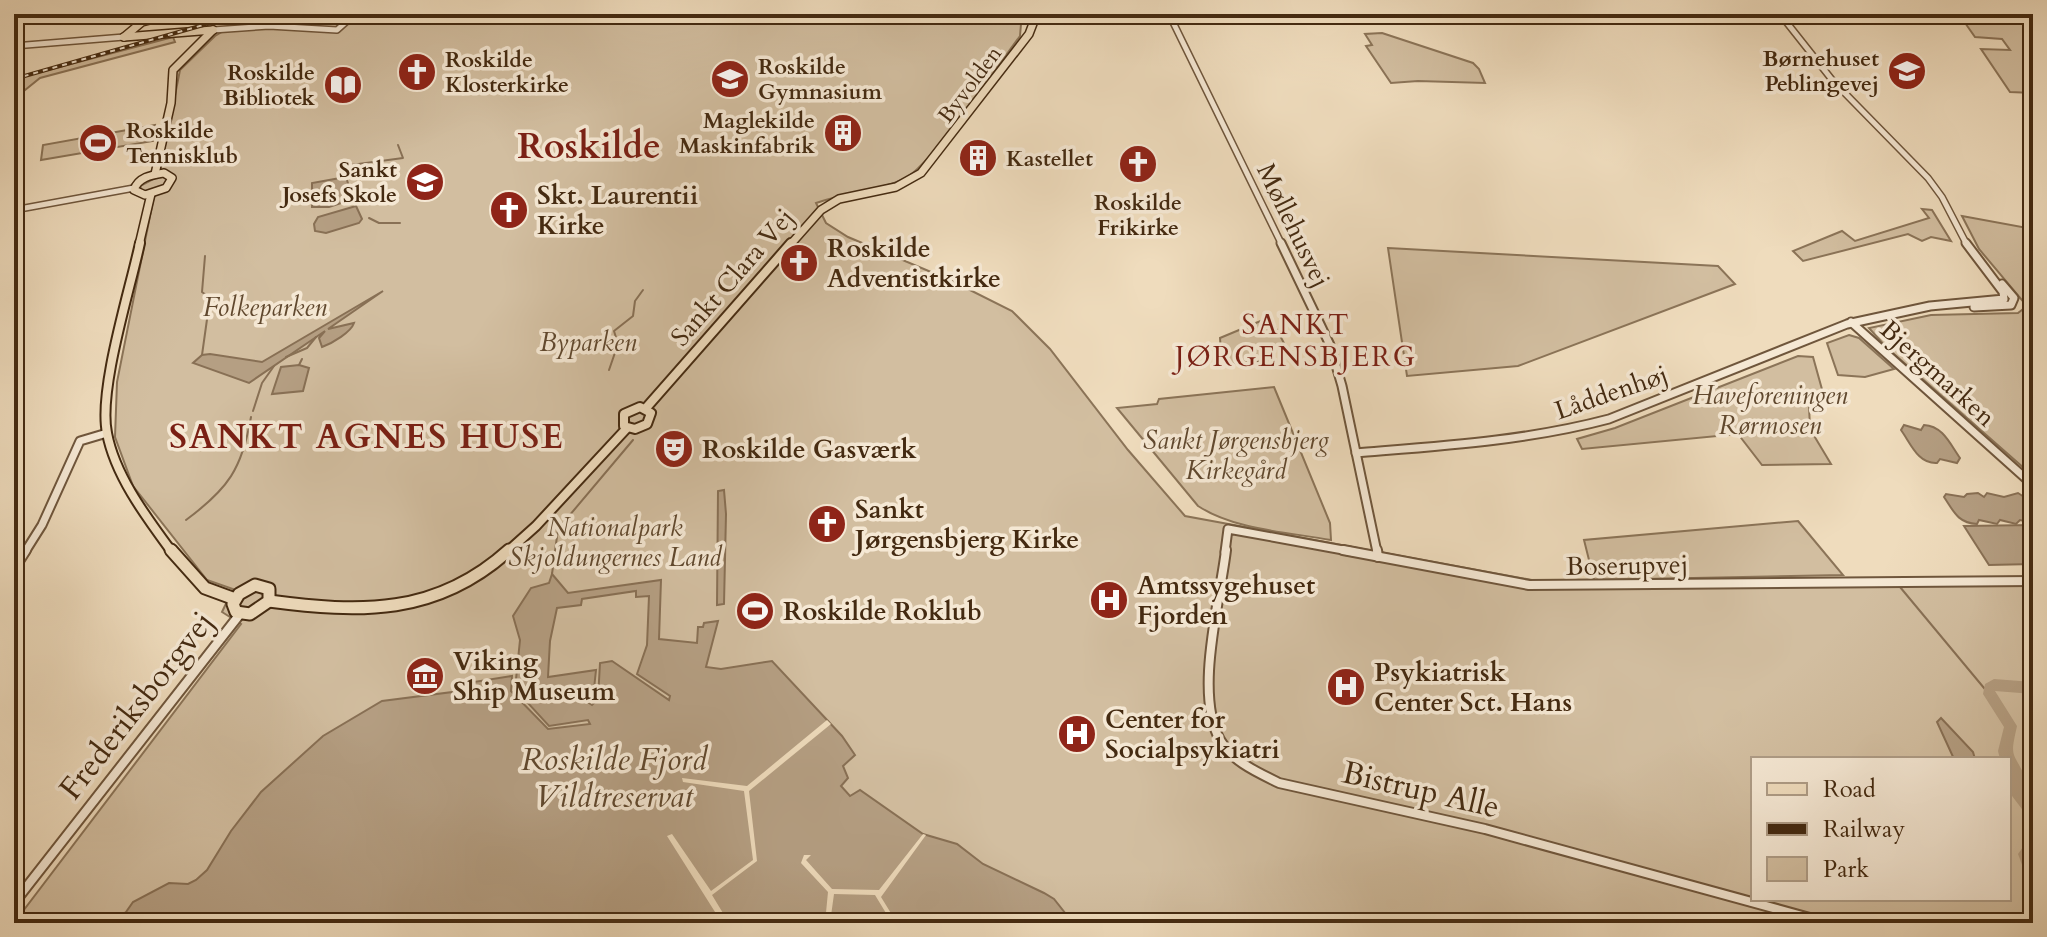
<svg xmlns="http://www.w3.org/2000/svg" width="2047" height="937" font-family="Cardo,serif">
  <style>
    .green { fill: #d2bea0; stroke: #8b7458; stroke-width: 2; fill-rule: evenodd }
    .water { fill: #b59f83; stroke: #887055; stroke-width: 2; fill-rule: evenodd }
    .pier { fill: #efdcbd }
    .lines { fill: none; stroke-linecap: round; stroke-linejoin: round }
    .stream { stroke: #887055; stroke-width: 2 }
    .river { fill: #b59f83; fill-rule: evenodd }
    .minor-far2-casing { stroke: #6f563c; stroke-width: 8 }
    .minor-far1-casing { stroke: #6f563c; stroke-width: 11 }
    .minor-casing { stroke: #6f563c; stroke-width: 12 }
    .major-far2-casing { stroke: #442a11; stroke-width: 10 }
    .major-far1-casing { stroke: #442a11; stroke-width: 12 }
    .major-casing { stroke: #442a11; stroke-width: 15 }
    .minor-far2 { stroke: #f5e8d4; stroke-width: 5 }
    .minor-far1 { stroke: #f5e8d4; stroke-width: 7 }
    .minor { stroke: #f5e8d4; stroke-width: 8 }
    .major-far2 { stroke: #efdcbd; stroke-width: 7 }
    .major-far1 { stroke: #efdcbd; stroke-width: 8 }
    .major { stroke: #efdcbd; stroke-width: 11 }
    .rail-casing { stroke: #442a11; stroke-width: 4 }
    .rail { stroke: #f5e8d4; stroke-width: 2; stroke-dasharray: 5; stroke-linecap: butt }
    .labels { text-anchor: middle; stroke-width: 7; stroke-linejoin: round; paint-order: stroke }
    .far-poi-label { font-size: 22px; font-weight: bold; fill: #442a11; stroke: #f5e8d4; text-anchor: end }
    .far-street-label { font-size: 22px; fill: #442a11; stroke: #f5e8d4 }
    .poi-label { font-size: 26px; font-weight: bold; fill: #442a11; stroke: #f5e8d4; text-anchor: start }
    .street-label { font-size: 26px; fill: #442a11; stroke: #f5e8d4 }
    .park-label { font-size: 26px; font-style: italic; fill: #60482e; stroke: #f5e8d4 }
    .neighbourhood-label { font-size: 28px; letter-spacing: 2px; fill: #7a1f14; stroke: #f5e8d4 }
    .near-street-label { font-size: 32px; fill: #442a11; stroke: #f5e8d4 }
    .near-park-label { font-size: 32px; font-style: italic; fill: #60482e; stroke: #f5e8d4 }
    .district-label { font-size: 34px; font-weight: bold; letter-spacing: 2px; fill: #7a1f14; stroke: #f5e8d4 }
    .far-town-label { font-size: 36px; font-weight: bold; fill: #7a1f14; stroke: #f5e8d4 }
  </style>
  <rect width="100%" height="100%" fill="#efdcbd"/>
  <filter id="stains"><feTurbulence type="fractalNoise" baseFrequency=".0025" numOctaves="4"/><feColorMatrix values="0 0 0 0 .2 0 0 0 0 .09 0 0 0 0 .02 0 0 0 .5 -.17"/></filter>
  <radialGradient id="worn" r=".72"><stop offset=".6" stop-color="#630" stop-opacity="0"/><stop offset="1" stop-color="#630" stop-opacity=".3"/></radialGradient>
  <g class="green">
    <path d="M289 14H1010L1021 24 1020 36C998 65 931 166 904 179 883 190 843 193 816 203L826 223 848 237 950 280 1012 311 1050 349 1128 450 1185 516 1548 583 2033 577V923H14L241 624 222 612 233 589 207 580 133 486 115 437 117 382 155 191H142L140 186 159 176 180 70 215 36 237 23ZM1753 759H2009V899H1753Z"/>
    <polygon points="1991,14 2033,14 2033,32 2024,46 2033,61 2033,74 2028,74 2033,80 2033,93 2010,92 1981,49 2010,50 2002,39 1975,37 1963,20 1993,22"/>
    <polygon points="1382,33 1473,63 1479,69 1485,83 1418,81 1391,83 1366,46 1372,45 1365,34"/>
    <polygon points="173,37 175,42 40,78 14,99 14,79"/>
    <polygon points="155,125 153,141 41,160 43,145"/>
    <polygon points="1922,209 1932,210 1951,241 1931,237 1922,241 1908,234 1803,261 1793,251 1842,231 1855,241 1929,218"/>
    <polygon points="1962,216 2033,229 2033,476 1886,347 1869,328 1931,315 2018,313 2027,306 1979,249"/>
    <polygon points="1388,248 1718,266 1735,284 1518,366 1407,376"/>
    <polygon points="1270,317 1285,345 1268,348 1272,360 1222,365 1220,338"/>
    <polygon points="1849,335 1859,338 1894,369 1865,377 1838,375 1827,343"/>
    <polygon points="1798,356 1813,357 1823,393 1809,405 1810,429 1831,464 1762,465 1738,434 1582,449 1577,439 1615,428"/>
    <path d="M1274 387 1330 523 1331 540C1287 532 1235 530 1198 506L1117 408 1157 404 1159 399Z"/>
    <polygon points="1798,521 1843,575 1594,580 1584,540"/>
  </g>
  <g class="water">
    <polygon points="346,177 353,199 329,207 312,207 312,183"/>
    <polygon points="356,206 362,219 359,223 326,233 315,231 314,224 318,217"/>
    <path d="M383 291 328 329 354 323C351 332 333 343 322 347L319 338 325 331 249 383 193 363 202 355 210 354 262 362Z"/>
    <polygon points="299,365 309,368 303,391 272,394 281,367"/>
    <path d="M1904 425 1921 430 1924 425C1943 426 1950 444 1960 458L1957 463 1940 459 1937 463C1918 464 1911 444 1901 430Z"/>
    <polygon points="724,490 726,514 724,604 717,605 718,491"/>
    <path d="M1978 493 1984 497 1987 493 2004 497 2018 493C2032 501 2033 509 2033 523L2020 520 2016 524 2000 520 1997 524 1979 520 1977 524C1958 523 1954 512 1944 497L1946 494 1964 497 1967 494Z"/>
    <polygon points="2033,525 2033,564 1989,565 1964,526"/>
    <path d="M552 574 568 593 661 580 659 639 697 643 698 627H703L704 623 718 621 706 667 721 669 772 661 842 736 855 755 843 766 848 778 841 786 850 796 860 790 923 834 957 844 983 864 1044 893 1054 899 1073 923H110L126 912 133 902 169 883 188 884 196 880 207 870 231 831 261 792 323 736 382 701 460 691 461 684 512 676 511 691 548 729 590 724 588 720 549 726 515 689 520 640 513 616 531 588 549 583ZM636 591V597L649 596 647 645 637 674 670 696 669 700 612 661 600 663 598 699 592 705 589 703 593 698 596 670 548 677 550 641 557 608 581 605 582 599Z"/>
    <polygon points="1941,718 1973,752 1975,759 1954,759 1937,722"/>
  </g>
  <g class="pier">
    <polygon points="827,720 831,724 749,791 757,861 712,895 729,923 722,923 667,836 672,834 711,891 753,860 744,791 683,782 682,778 747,786"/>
    <polygon points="923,834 926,835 881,897 897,923 892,923 875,895 834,894 830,923 825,923 828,892 801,863 804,855 811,855 806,860 832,889 879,890"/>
  </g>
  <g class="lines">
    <g class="stream">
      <polyline points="351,165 403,158 398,145"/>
      <polyline points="369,218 379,223 400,223"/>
      <polyline points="202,355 210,298 202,292 205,256"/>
      <polyline points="286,357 307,348 316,337"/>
      <polyline points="299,365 302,359"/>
      <polyline points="609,370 618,344 614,331 633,316 635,301 643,290"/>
      <polyline points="253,411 262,383 274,366"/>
      <path d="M186 520C228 489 242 469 251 417"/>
      <polyline points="552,574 558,529 633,440"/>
      <polyline points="1900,587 1989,694"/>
    </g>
    <g class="river">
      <path d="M1994 679 2033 682V694L1995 691 2017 726C2010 758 2012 750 2026 778L2023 790 2033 802V819L2028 817 2009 792 2012 779 2009 774V759H2000L1998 751 2004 727 1983 694 1985 684Z"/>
      <polygon points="2033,838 2033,883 2028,881 2018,854 2028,840"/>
    </g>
    <defs>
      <g id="minor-far2">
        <polyline points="142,14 149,19"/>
        <polyline points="1169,14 1282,245"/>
        <polyline points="1780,14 1833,81 1928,178 1942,197 1967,245"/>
        <polyline points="213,30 269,26 337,30 355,14"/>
        <polyline points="14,46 124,37"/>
        <polyline points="14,210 134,188"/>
      </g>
      <g id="minor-far1">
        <polyline points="1281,243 1330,345 1342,386 1377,552"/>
        <polyline points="1974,307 2011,305 2014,298 2002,284"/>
        <polyline points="1851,322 2033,485"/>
        <path d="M1356 453C1441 446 1526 441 1609 419L1847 324 1930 306 2004 299 2003 292 1966 243"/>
        <polyline points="25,552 42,525 80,441 107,433"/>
        <polyline points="1225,552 1228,529 1354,552"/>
      </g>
      <g id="minor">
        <path d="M1226 550C1220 601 1194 694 1220 740 1233 762 1257 772 1279 783L1485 829 1828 923"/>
        <polyline points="1343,550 1529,585 2033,581"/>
        <polyline points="1377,550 1378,557"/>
        <polyline points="14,569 26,550"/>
        <polyline points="14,903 240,614"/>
      </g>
      <g id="major-far2">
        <polyline points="124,37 213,30"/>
        <polyline points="124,37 142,22 173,14"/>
        <path d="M164 173 172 178 166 188 145 195 134 190C138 177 152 175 164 173Z"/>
        <polyline points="155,174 171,103 173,70 213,30"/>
        <polyline points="139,245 151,194"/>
        <polyline points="790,245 821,210 839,199 896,187 921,173 1029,34 1034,21 1031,14"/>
      </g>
      <g id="major-far1">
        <path d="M140 243C130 290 98 390 107 433 115 476 147 518 172 552"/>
        <polygon points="640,407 651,413 647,424 635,429 624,426 624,414"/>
        <polyline points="646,408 791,243"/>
        <polyline points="507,552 536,526 627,428"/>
      </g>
      <g id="major">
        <polyline points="171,550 205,588 235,599"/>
        <polygon points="255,585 269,589 269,601 250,614 236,612 233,604 239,594"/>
        <path d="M269 601C360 613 436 616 509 550"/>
      </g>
    </defs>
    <use href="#minor-far2" class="minor-far2-casing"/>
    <use href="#minor-far1" class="minor-far1-casing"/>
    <use href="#minor" class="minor-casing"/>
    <use href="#major-far2" class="major-far2-casing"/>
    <use href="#major-far1" class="major-far1-casing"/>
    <use href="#major" class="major-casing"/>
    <use href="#minor-far2" class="minor-far2"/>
    <use href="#minor-far1" class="minor-far1"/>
    <use href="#minor" class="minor"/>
    <use href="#major-far2" class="major-far2"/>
    <use href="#major-far1" class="major-far1"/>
    <use href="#major" class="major"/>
    <defs>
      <polyline id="rail" points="14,79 242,14"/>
    </defs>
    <use href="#rail" class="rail-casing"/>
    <use href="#rail" class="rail"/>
  </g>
  <defs>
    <symbol id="school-disc" viewBox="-11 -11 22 22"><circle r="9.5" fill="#8f2418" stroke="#f5e8d4"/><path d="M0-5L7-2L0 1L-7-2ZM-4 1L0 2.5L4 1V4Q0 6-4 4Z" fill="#fff"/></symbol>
    <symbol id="church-disc" viewBox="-11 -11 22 22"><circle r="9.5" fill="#8f2418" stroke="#f5e8d4"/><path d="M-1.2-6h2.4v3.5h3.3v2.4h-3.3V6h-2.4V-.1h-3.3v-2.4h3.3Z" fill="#fff"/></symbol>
    <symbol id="library-disc" viewBox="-11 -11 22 22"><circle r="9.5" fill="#8f2418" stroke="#f5e8d4"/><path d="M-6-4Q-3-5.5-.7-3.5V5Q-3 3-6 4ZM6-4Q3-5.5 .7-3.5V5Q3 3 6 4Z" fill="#fff"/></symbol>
    <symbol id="building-disc" viewBox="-11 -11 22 22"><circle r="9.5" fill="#8f2418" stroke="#f5e8d4"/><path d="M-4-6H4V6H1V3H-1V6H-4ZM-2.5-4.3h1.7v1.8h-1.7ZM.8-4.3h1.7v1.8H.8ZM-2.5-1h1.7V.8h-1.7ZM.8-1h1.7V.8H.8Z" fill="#fff"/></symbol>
    <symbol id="stadium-disc" viewBox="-11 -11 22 22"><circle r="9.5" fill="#8f2418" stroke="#f5e8d4"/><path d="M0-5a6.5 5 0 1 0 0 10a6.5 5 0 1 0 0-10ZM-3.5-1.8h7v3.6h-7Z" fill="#fff"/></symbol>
    <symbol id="theatre-disc" viewBox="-11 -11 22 22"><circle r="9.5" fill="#8f2418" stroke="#f5e8d4"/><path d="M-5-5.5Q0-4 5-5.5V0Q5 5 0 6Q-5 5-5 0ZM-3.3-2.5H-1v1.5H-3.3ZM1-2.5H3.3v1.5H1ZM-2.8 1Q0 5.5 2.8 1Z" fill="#fff"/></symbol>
    <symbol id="hospital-disc" viewBox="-11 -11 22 22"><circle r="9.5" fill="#8f2418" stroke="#f5e8d4"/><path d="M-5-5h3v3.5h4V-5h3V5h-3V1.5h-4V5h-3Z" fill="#fff"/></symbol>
    <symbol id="museum-disc" viewBox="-11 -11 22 22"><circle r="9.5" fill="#8f2418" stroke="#f5e8d4"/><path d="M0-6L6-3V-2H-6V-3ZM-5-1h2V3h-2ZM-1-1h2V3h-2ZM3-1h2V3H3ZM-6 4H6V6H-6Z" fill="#fff"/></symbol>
  </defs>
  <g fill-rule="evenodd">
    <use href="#school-disc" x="1885" y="49" width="44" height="44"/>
    <use href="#church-disc" x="395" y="50" width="44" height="44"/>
    <use href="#school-disc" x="708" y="57" width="44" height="44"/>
    <use href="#library-disc" x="321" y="63" width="44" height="44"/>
    <use href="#building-disc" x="821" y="111" width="44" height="44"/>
    <use href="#stadium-disc" x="76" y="121" width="44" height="44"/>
    <use href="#building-disc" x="956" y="136" width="44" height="44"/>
    <use href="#church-disc" x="1116" y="142" width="44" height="44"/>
    <use href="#school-disc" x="403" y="160" width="44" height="44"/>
    <use href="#church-disc" x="487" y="188" width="44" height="44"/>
    <use href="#church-disc" x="777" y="241" width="44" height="44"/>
    <use href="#theatre-disc" x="652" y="427" width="44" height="44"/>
    <use href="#church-disc" x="805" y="502" width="44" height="44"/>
    <use href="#hospital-disc" x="1087" y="578" width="44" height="44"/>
    <use href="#stadium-disc" x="733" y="589" width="44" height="44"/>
    <use href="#museum-disc" x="403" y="654" width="44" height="44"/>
    <use href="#hospital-disc" x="1324" y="665" width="44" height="44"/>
    <use href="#hospital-disc" x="1055" y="712" width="44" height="44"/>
  </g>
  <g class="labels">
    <g class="far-poi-label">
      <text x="1879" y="66">Børnehuset<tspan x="1879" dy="25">Peblingevej</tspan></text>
      <text x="445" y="67" text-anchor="start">Roskilde<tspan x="445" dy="25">Klosterkirke</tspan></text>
      <text x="758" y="74" text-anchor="start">Roskilde<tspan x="758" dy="25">Gymnasium</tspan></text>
      <text x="315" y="80">Roskilde<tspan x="315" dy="25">Bibliotek</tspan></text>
      <text x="815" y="128">Maglekilde<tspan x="815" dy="25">Maskinfabrik</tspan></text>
      <text x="126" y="138" text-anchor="start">Roskilde<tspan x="126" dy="25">Tennisklub</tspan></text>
      <text x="1006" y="166" text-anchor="start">Kastellet</text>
      <text x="397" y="177">Sankt<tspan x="397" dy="25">Josefs Skole</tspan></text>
      <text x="1138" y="210" text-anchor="middle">Roskilde<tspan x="1138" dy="25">Frikirke</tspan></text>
    </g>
    <g class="far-street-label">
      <text transform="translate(969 84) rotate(-53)" y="8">Byvolden</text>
    </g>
    <g class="poi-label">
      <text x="537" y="204">Skt. Laurentii<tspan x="537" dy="30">Kirke</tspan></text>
      <text x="827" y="257">Roskilde<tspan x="827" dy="30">Adventistkirke</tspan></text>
      <text x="702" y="458">Roskilde Gasværk</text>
      <text x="855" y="518">Sankt<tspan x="855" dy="30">Jørgensbjerg Kirke</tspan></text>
      <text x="1137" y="594">Amtssygehuset<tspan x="1137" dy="30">Fjorden</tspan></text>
      <text x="783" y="620">Roskilde Roklub</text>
      <text x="453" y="670">Viking<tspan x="453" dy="30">Ship Museum</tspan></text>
      <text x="1374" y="681">Psykiatrisk<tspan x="1374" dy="30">Center Sct. Hans</tspan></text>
      <text x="1105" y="728">Center for<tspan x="1105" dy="30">Socialpsykiatri</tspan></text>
    </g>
    <g class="street-label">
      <text transform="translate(1294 225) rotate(64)" y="9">Møllehusvej</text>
      <text transform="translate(732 277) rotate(-49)" y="9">Sankt Clara Vej</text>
      <text transform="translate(1938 373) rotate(42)" y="9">Bjergmarken</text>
      <text transform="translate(1611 392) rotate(-19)" y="9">Låddenhøj</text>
      <text transform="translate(1627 565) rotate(-1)" y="9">Boserupvej</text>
    </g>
    <g class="park-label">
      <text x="265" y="316">Folkeparken</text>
      <text x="588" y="351">Byparken</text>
      <text x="1770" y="404">Haveforeningen<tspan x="1770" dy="30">Rørmosen</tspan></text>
      <text x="1236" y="449">Sankt Jørgensbjerg<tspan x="1236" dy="30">Kirkegård</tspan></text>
      <text x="615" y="536">Nationalpark<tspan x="615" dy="30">Skjoldungernes Land</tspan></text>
    </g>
    <g class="neighbourhood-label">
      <text x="1296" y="334">SANKT<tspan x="1296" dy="32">JØRGENSBJERG</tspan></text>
    </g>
    <g class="near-street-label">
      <text transform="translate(136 705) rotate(-52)" y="11">Frederiksborgvej</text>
      <text transform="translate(1421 789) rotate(13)" y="11">Bistrup Alle</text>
    </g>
    <g class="near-park-label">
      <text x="614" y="770">Roskilde Fjord<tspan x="614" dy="37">Vildtreservat</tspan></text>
    </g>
    <g class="district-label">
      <text x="367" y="448">SANKT AGNES HUSE</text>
    </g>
    <g class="far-town-label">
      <text x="589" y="158">Roskilde</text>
    </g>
  </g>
  <rect width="2047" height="937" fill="none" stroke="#efdcbd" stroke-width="48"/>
  <rect x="16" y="16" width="2015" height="905" fill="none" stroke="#442a11" stroke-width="4"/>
  <rect x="24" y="24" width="1999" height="889" fill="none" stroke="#442a11" stroke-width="2"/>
  <rect x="1751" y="757" width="260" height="144" fill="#f5e8d4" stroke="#ae9c86" stroke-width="2"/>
  <rect x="1767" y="783" width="40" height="12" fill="#efdcbd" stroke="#ae9c86" stroke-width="2"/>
  <text x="1823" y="797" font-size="24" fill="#442a11">Road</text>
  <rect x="1767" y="823" width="40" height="12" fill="#442a11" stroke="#ae9c86" stroke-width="2"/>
  <text x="1823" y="837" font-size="24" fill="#442a11">Railway</text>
  <rect x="1767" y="857" width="40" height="24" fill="#d2bea0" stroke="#ae9c86" stroke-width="2"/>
  <text x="1823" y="877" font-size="24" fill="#442a11">Park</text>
  <rect width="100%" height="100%" filter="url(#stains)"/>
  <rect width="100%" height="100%" fill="url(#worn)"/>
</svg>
